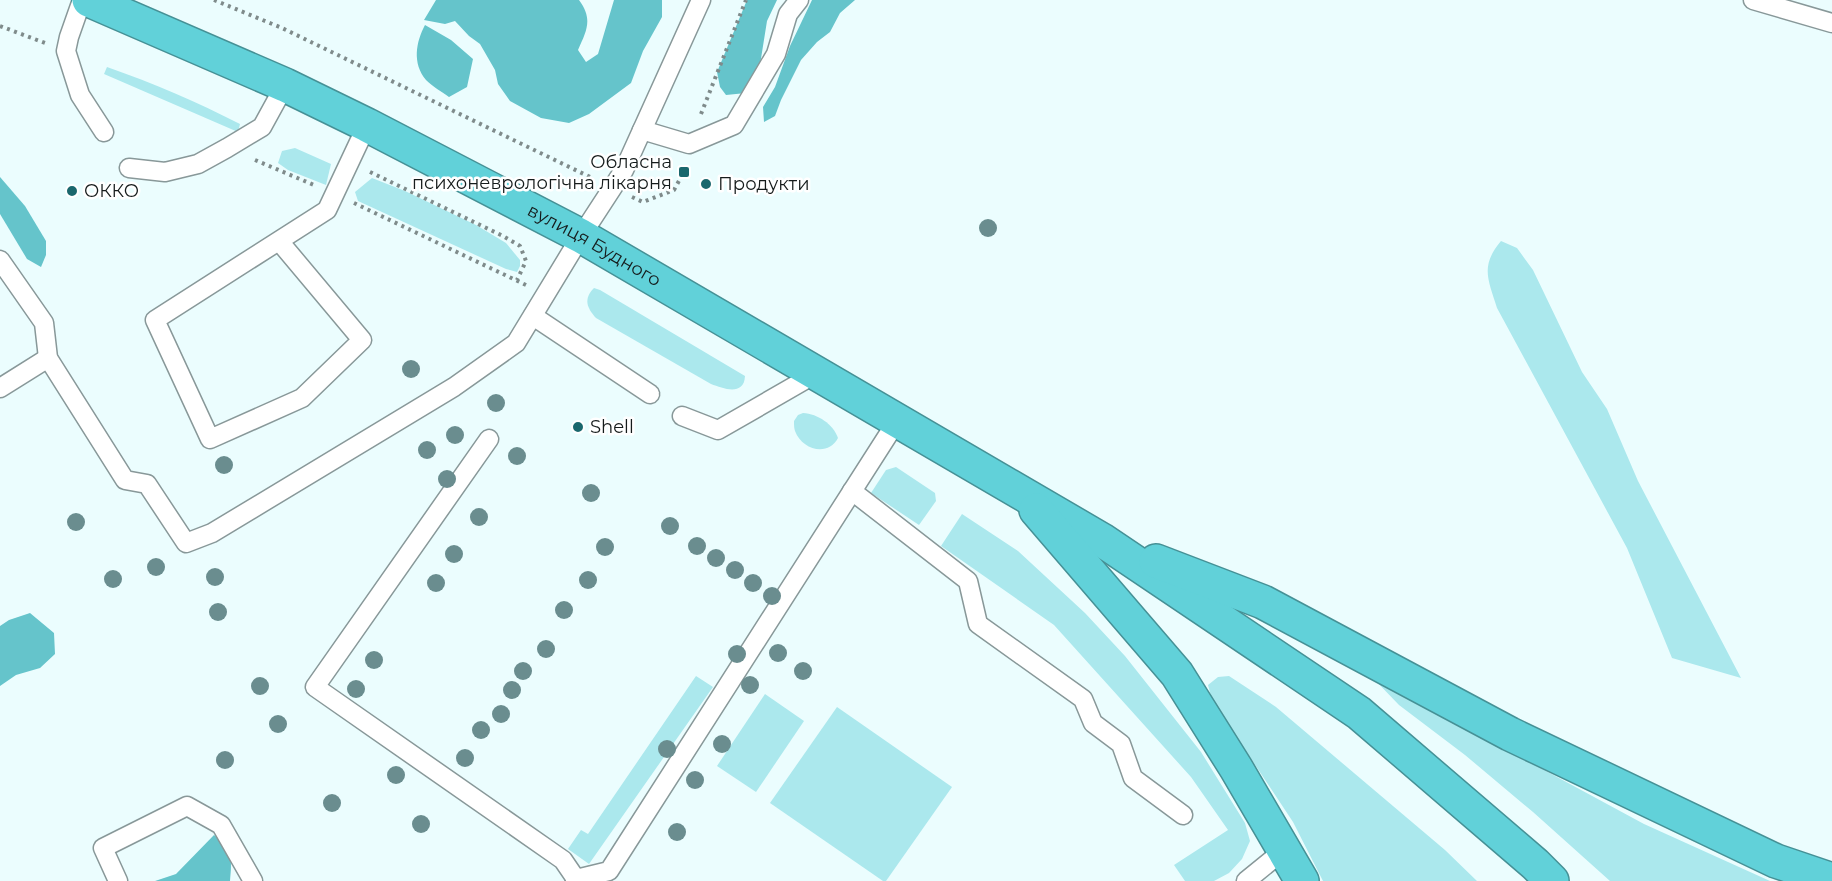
<svg xmlns="http://www.w3.org/2000/svg" width="1832" height="881" font-family="Montserrat,sans-serif">
  <style>
    .green { fill: #abe8ed }
    .forest { fill: #65c4cb }
    .lines { fill: none; stroke-linecap: round; stroke-linejoin: round }
    .lane-casing { stroke: #889899; stroke-width: 21 }
    .highway-casing { stroke: #469196; stroke-width: 36 }
    .path { stroke: #7f8b8b; stroke-width: 4; stroke-dasharray: 3 4.5; stroke-linecap: butt }
    .lane { stroke: #fff; stroke-width: 18 }
    .highway { stroke: #61d1d9; stroke-width: 33 }
    .tree { fill: #6a8d8f }
    .poi-dot { fill: #1a676d; stroke: #fff; stroke-width: 2 }
    .labels { text-anchor: middle; stroke-width: 5; stroke-linejoin: round; paint-order: stroke }
    .poi-label { font-size: 18px; fill: #151b1b; stroke: #fff; text-anchor: start }
    .street-label { font-size: 18px; fill: #151b1b; stroke: #fff }
  </style>
  <rect width="100%" height="100%" fill="#ebfdfe"/>
  <g class="green">
    <path d="M107 67C153 83 197 102 240 124L238 132 104 74Z"/>
    <polygon points="295,148 331,164 326,185 288,170 278,163 282,151"/>
    <polygon points="372,178 405,191 476,225 506,243 520,260 520,266 517,272 506,269 358,201 355,192"/>
    <path d="M1501 241 1517 248 1533 270 1582 372 1607 409 1638 481 1741 678 1672 658 1627 548 1497 308C1488 279 1480 266 1501 241Z"/>
    <path d="M594 288 600 290 745 376C744 396 724 389 711 384L596 318C587 308 583 299 594 288Z"/>
    <path d="M803 413C818 414 833 424 838 438 828 457 802 450 795 431 794 428 794 425 794 421L798 415Z"/>
    <polygon points="896,467 935,493 936,501 919,525 871,493 886,470"/>
    <polygon points="962,514 1018,551 1085,613 1125,656 1201,752 1245,823 1250,841 1242,859 1229,873 1214,881 1185,881 1174,865 1228,830 1191,777 1054,625 941,546"/>
    <polygon points="696,676 713,687 589,864 568,849 581,830 588,834"/>
    <polygon points="1229,676 1276,707 1445,850 1477,881 1323,881 1293,822 1212,700 1208,685 1218,677"/>
    <polygon points="1372,677 1644,824 1770,881 1610,881 1533,812 1465,755 1399,705"/>
    <polygon points="765,694 804,721 756,792 717,766"/>
    <polygon points="837,707 952,787 886,881 883,881 770,803"/>
  </g>
  <g class="forest">
    <path d="M436 0H579C593 19 587 30 578 50L586 62 598 54 614 0H662V17L643 51 631 83 589 114 569 123 541 118 510 101 498 84 495 70 480 44 469 36 455 21 445 24 424 20Z"/>
    <polygon points="747,0 777,0 767,21 759,71 746,93 726,95 720,87 717,72"/>
    <polygon points="812,0 855,0 840,13 830,32 817,42 801,60 781,100 775,116 764,122 763,107 775,87 790,46"/>
    <path d="M425 25 451 40 473 59 467 87 449 97C442 92 432 86 426 80 412 63 416 42 425 25Z"/>
    <polygon points="0,177 25,206 46,241 46,255 41,267 27,259 0,214"/>
    <polygon points="30,613 54,633 55,654 40,668 16,675 0,686 0,626 9,620"/>
    <path d="M214 835C233 849 232 860 230 881H155L176 874Z"/>
  </g>
  <g class="lines">
    <defs>
      <g id="lane">
        <polyline points="82,0 69,37 66,51 80,95 104,132"/>
        <polyline points="1753,0 1832,23"/>
        <polyline points="642,130 689,144 734,125 776,54 788,14 799,0"/>
        <polyline points="129,168 165,172 198,164 227,148 262,127 285,85"/>
        <polyline points="279,241 362,340 302,398 210,439 155,320 327,210 367,125"/>
        <polyline points="0,260 44,323 48,358 125,480 147,484 186,543 212,533 454,387 516,343 581,236 624,170 701,0"/>
        <polyline points="533,316 650,394"/>
        <polyline points="0,388 48,358"/>
        <polyline points="682,416 718,430 817,373"/>
        <polyline points="489,439 315,687 563,860 576,879"/>
        <polyline points="852,491 968,581 978,624 1083,699 1093,723 1121,744 1133,778 1183,815"/>
        <polyline points="118,881 103,848 187,806 221,825 253,881"/>
        <polyline points="575,881 576,879 609,871 897,421"/>
        <polyline points="1246,881 1284,850"/>
      </g>
      <g id="highway">
        <path id="s1" d="M89 0 285 85 367 125 581 236 1102 540 1359 713 1535 864 1552 881"/>
        <polyline points="1036,510 1177,674 1236,768 1302,881"/>
        <polyline points="1156,561 1263,602 1510,734 1776,861 1832,880"/>
      </g>
    </defs>
    <use href="#lane" class="lane-casing"/>
    <use href="#highway" class="highway-casing"/>
    <g class="path">
      <polyline points="214,0 282,28 590,177"/>
      <polyline points="0,26 45,43"/>
      <polyline points="701,114 746,0"/>
      <polyline points="255,160 314,185"/>
      <polyline points="370,172 503,236 520,246 526,261 517,280"/>
      <polyline points="632,197 643,202 674,190 687,166"/>
      <polyline points="354,203 526,285"/>
    </g>
    <use href="#lane" class="lane"/>
    <use href="#highway" class="highway"/>
  </g>
  <g class="tree">
    <circle cx="988" cy="228" r="9"/>
    <circle cx="411" cy="369" r="9"/>
    <circle cx="496" cy="403" r="9"/>
    <circle cx="455" cy="435" r="9"/>
    <circle cx="427" cy="450" r="9"/>
    <circle cx="517" cy="456" r="9"/>
    <circle cx="224" cy="465" r="9"/>
    <circle cx="447" cy="479" r="9"/>
    <circle cx="591" cy="493" r="9"/>
    <circle cx="479" cy="517" r="9"/>
    <circle cx="76" cy="522" r="9"/>
    <circle cx="670" cy="526" r="9"/>
    <circle cx="697" cy="546" r="9"/>
    <circle cx="605" cy="547" r="9"/>
    <circle cx="454" cy="554" r="9"/>
    <circle cx="716" cy="558" r="9"/>
    <circle cx="156" cy="567" r="9"/>
    <circle cx="735" cy="570" r="9"/>
    <circle cx="215" cy="577" r="9"/>
    <circle cx="113" cy="579" r="9"/>
    <circle cx="588" cy="580" r="9"/>
    <circle cx="436" cy="583" r="9"/>
    <circle cx="753" cy="583" r="9"/>
    <circle cx="772" cy="596" r="9"/>
    <circle cx="564" cy="610" r="9"/>
    <circle cx="218" cy="612" r="9"/>
    <circle cx="546" cy="649" r="9"/>
    <circle cx="778" cy="653" r="9"/>
    <circle cx="737" cy="654" r="9"/>
    <circle cx="374" cy="660" r="9"/>
    <circle cx="523" cy="671" r="9"/>
    <circle cx="803" cy="671" r="9"/>
    <circle cx="750" cy="685" r="9"/>
    <circle cx="260" cy="686" r="9"/>
    <circle cx="356" cy="689" r="9"/>
    <circle cx="512" cy="690" r="9"/>
    <circle cx="501" cy="714" r="9"/>
    <circle cx="278" cy="724" r="9"/>
    <circle cx="481" cy="730" r="9"/>
    <circle cx="722" cy="744" r="9"/>
    <circle cx="667" cy="749" r="9"/>
    <circle cx="465" cy="758" r="9"/>
    <circle cx="225" cy="760" r="9"/>
    <circle cx="396" cy="775" r="9"/>
    <circle cx="695" cy="780" r="9"/>
    <circle cx="332" cy="803" r="9"/>
    <circle cx="421" cy="824" r="9"/>
    <circle cx="677" cy="832" r="9"/>
  </g>
  <g class="poi-dot">
    <rect x="678" y="166" width="12" height="12" rx="3"/>
    <circle cx="706" cy="184" r="6"/>
    <circle cx="72" cy="191" r="6"/>
    <circle cx="578" cy="427" r="6"/>
  </g>
  <g class="labels">
    <g class="poi-label">
      <text x="672" y="168" text-anchor="end">Обласна<tspan x="672" dy="21">психоневрологічна лікарня</tspan></text>
      <text x="718" y="190">Продукти</text>
      <text x="84" y="197">ОККО</text>
      <text x="590" y="433">Shell</text>
    </g>
    <g class="street-label">
      <text dy="6" stroke="none"><textPath href="#s1" startOffset="562">вулиця Будного</textPath></text>
    </g>
  </g>
</svg>
